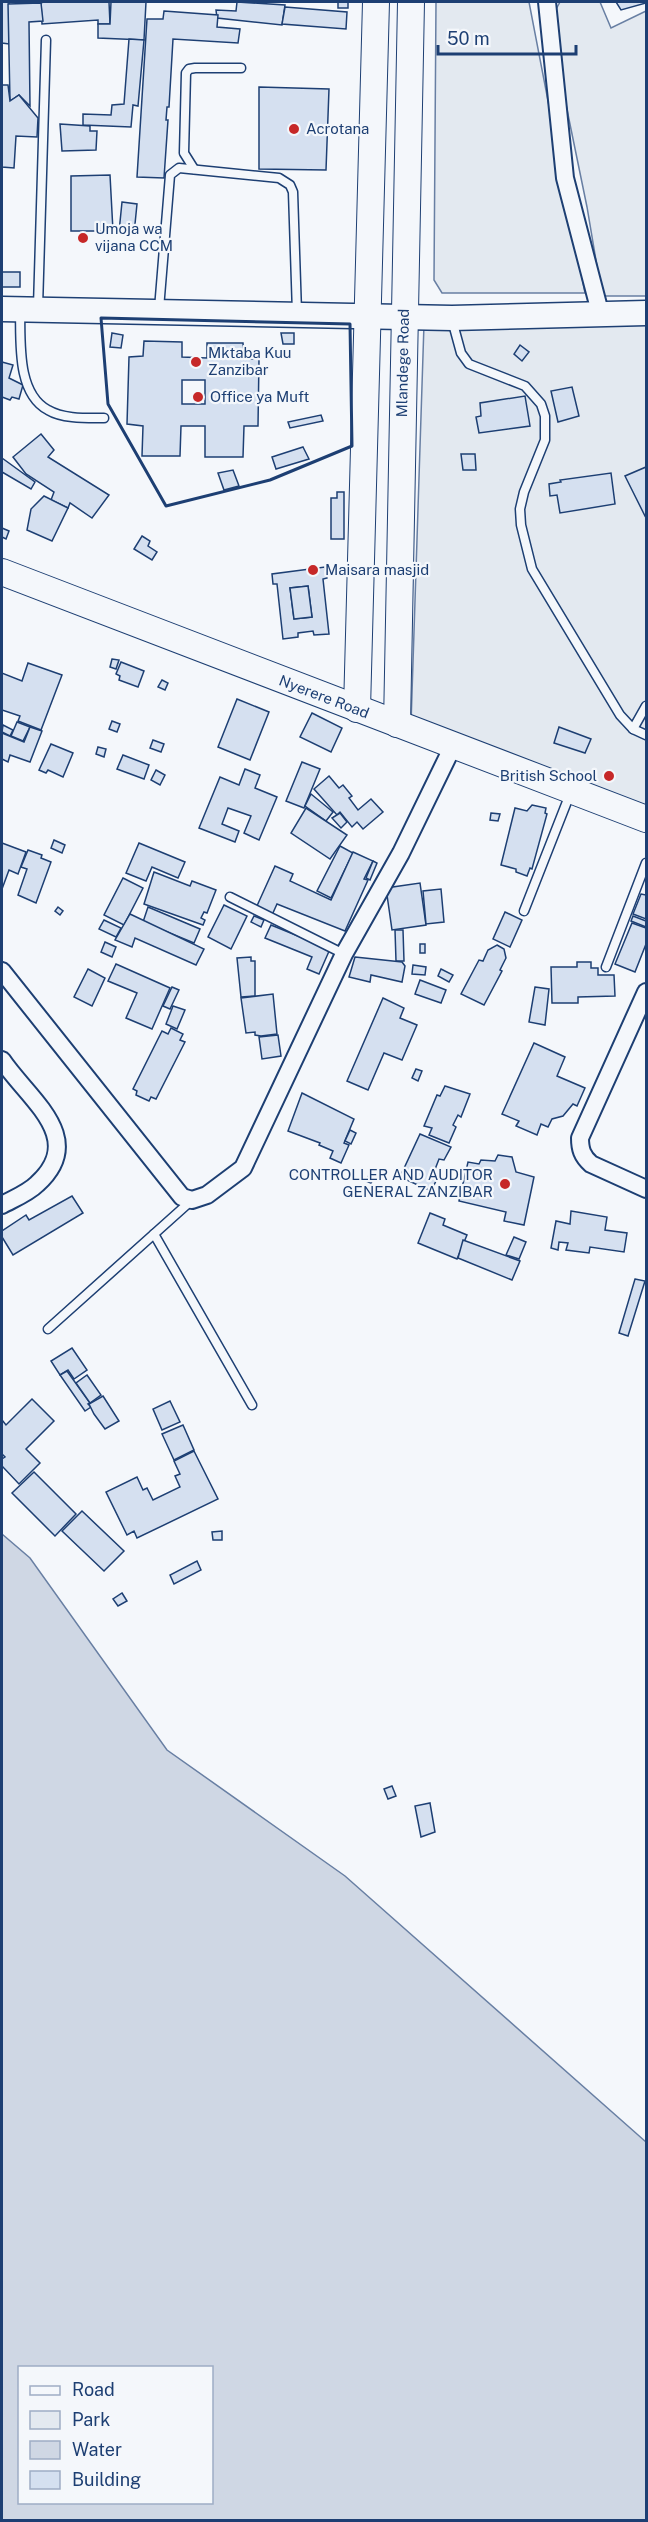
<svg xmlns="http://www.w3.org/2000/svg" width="648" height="2522" font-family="'Public Sans',sans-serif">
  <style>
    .green { fill: #e3e9f0; stroke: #687fa3; stroke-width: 1.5 }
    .water { fill: #cfd7e4; stroke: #687fa3; stroke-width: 1.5; fill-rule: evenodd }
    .building { fill: #d5e0f0; stroke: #1d3f73; stroke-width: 1.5; fill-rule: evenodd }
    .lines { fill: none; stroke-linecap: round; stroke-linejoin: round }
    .lane-casing { stroke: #1d3f73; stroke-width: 11 }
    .street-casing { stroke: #1d3f73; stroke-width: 20 }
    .secondary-casing { stroke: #1d3f73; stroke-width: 27 }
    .primary-casing { stroke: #1d3f73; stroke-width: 28 }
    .lane { stroke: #f4f7fb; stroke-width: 8 }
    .street { stroke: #f4f7fb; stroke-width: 16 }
    .secondary { stroke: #f4f7fb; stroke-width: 24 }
    .primary { stroke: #f4f7fb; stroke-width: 26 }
    .wall { stroke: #1d3f73; stroke-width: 3 }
    .poi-dot { fill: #c62828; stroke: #f4f7fb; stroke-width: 2 }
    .labels { text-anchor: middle; stroke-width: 4.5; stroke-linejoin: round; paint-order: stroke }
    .poi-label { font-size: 15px; fill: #1d3f73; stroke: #f4f7fb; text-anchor: start }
    .street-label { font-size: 15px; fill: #1d3f73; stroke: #f4f7fb }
  </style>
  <rect width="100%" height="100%" fill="#f4f7fb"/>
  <g class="green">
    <polygon points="436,2 529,2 585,293 442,293 434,280"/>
    <polygon points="560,2 600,2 611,28 646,11 646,296 602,296 587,207 549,22"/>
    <polygon points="646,323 646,815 411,724 424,324"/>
  </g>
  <path class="water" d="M2 1534 30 1558 167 1750 345 1876 646 2142V2520H2ZM20 2368H212V2502H20Z"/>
  <g class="building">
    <polygon points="2,2 9,2 9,44 2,43"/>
    <polygon points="43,2 109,2 110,24 98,24 98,20 42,24 41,3"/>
    <polygon points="111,2 146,2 144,40 98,38 98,24 110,24"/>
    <polygon points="237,2 285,5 282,25 217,18 216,10 236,11"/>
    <rect x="338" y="2" width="10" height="6"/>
    <polygon points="616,2 646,2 646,3 621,10"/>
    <polygon points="41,3 43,21 29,22 30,106 19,95 10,101 8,4"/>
    <polygon points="285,7 347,12 346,29 282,24"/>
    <polygon points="164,11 218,15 217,27 240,29 238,43 173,39 169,107 167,107 166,120 168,120 164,178 137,177 147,19 163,19"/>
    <polygon points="129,39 144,40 138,106 133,105 131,127 83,125 83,114 111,115 112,105 124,104"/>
    <polygon points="2,85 8,85 10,101 19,95 38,118 37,137 16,136 14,168 2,167"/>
    <polygon points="259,87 329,89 326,170 259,169"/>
    <polygon points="60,124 90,126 90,131 97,131 96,150 62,151"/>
    <polygon points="110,175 113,231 71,231 71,176"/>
    <polygon points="122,202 137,204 134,234 119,232"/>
    <rect x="2" y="272" width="18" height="15"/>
    <polygon points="112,333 123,335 121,348 110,347"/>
    <polygon points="281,333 294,333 294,344 283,344"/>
    <path d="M144 341 182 342V357L207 358V343H243L244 359H259L258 426H244L243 457H205V426H181L180 456H142L143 426 127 424 129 357 143 356ZM182 380H205V404H182Z"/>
    <polygon points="520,345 529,352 522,361 514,354"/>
    <polygon points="2,362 13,365 9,378 23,385 19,399 12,397 10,400 2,397"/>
    <polygon points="572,387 579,416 558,422 551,391"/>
    <polygon points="525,396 530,426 479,433 476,417 481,416 480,403"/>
    <polygon points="321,415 323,421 290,428 288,422"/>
    <polygon points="41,434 54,450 48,457 109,495 92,518 70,503 68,508 51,500 54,492 26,474 13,457"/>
    <polygon points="303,447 309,459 276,469 272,457"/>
    <polygon points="461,454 475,454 476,470 463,470"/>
    <polygon points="2,458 35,482 31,489 2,472"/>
    <polygon points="646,467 646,515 645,516 625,476"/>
    <polygon points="233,470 239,486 224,490 218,473"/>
    <polygon points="611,473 615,504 560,513 557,495 550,496 549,484 561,482 560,480"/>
    <polygon points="337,492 344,492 344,539 331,539 331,498 337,498"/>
    <polygon points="44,496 68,508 52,541 27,530 31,509"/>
    <polygon points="2,528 9,531 6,539 2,537"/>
    <polygon points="142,536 150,541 148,546 157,552 152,560 134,549"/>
    <path d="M325 567 327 578 323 579 329 634 314 635 313 631 298 633V637L283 639 277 584H273L272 574ZM308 586 312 617 294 619 290 588Z"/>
    <polygon points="308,586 312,617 294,619 290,588"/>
    <polygon points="112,659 119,660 116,669 110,667"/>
    <polygon points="121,662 144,671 138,687 119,680 120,676 116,674"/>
    <polygon points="28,663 62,675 41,730 18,721 20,716 2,710 2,673 22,681"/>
    <polygon points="162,680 168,683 165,690 158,687"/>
    <polygon points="237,699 269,712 250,760 218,747"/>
    <polygon points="312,713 342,728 331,752 300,737"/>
    <polygon points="112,721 120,724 117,732 109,729"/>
    <polygon points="17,722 30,727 23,741 11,736"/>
    <polygon points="3,725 13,730 10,736 2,732"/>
    <polygon points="30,727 42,731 30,762 10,755 8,762 2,759 2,733 24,742"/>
    <polygon points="559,727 591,739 585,753 554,743"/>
    <polygon points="153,740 164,744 161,752 150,748"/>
    <polygon points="51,744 73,753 63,777 48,770 46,773 39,770"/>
    <polygon points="98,747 106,749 104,757 96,754"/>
    <polygon points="123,755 149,765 144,779 117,769"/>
    <polygon points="302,762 320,769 304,808 286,801"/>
    <polygon points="245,769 260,775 255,788 277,797 259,840 244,833 251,816 228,808 222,824 239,831 235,842 199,828 220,777 239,785"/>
    <polygon points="156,770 165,775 160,785 151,780"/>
    <polygon points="329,776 339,788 343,785 352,796 349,798 358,810 371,799 383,812 363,829 357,822 352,827 340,812 337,815 314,789"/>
    <polygon points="311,794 333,812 326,821 305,806"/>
    <polygon points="532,805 546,808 545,813 547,814 532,869 530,868 527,876 516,872 516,869 501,865 515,808 527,811"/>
    <polygon points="306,808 347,835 330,859 291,833"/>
    <polygon points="340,813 347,822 341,828 332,818"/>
    <polygon points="491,813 500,814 498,821 490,820"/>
    <polygon points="54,840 65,845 62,853 51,848"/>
    <polygon points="2,843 26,852 18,874 9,870 2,889"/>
    <polygon points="139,843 185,862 178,878 152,867 146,881 126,873"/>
    <polygon points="340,846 353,853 331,898 317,891"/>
    <polygon points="28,850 42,855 41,858 51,862 36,903 18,895 27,869 21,867"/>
    <polygon points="353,852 373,861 364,879 368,880 345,931 277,904 272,915 256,908 275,866 293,874 290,881 331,900"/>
    <polygon points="373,861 377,863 370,880 366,878"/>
    <polygon points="154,872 190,886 192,881 216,890 207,913 204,912 201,918 205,920 203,925 144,904"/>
    <polygon points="123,878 143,888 124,925 104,915"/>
    <polygon points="420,883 426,925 392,930 386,888"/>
    <polygon points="441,889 444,922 426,924 423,891"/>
    <polygon points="641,894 646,895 646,919 633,914"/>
    <polygon points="224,905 247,916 231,949 208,937"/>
    <polygon points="58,907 63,911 60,915 55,911"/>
    <polygon points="148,907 200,929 194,943 143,922"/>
    <polygon points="505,912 522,920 510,947 493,939"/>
    <polygon points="130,914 204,949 196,965 135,938 132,947 115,940"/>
    <polygon points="254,916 264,920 261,927 251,922"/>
    <polygon points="633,916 646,921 646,927 631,921"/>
    <polygon points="104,920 121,928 116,937 99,929"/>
    <polygon points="632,923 646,928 646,944 635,972 615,964"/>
    <polygon points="271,925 330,949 319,974 307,969 312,957 265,938"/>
    <polygon points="395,930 403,930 404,961 396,961"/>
    <polygon points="105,942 116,947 112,957 101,952"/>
    <rect x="420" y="944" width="5" height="9"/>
    <polygon points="497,945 504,949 506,958 500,970 502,971 484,1005 461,994 479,960 483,961 488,950"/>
    <polygon points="251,957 251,961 255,961 255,996 241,997 237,958"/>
    <polygon points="355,957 402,962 405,966 402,982 371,975 370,982 349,977"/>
    <polygon points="577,962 591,962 591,968 598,968 598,975 614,975 615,996 578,997 578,1003 552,1003 551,967 577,967"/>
    <polygon points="116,964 170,988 152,1029 126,1018 137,993 108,981"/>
    <polygon points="413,965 426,967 425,975 412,974"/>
    <polygon points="88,969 105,978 92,1006 74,997"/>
    <polygon points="441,969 453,975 449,982 438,976"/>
    <polygon points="420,980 446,990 441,1003 415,994"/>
    <polygon points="172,987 179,990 170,1009 163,1006"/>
    <polygon points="535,987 549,989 545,1025 529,1022"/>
    <polygon points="273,994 277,1034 261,1036 255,1035 255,1032 246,1033 241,998"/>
    <polygon points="383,998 404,1008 400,1018 417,1025 402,1060 384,1053 368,1090 347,1081"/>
    <polygon points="173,1006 185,1010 177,1029 166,1024"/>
    <polygon points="171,1028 183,1034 180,1040 185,1042 156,1099 151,1097 149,1101 136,1095 137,1091 133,1089 162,1031 168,1034"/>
    <polygon points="278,1035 281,1056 262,1059 259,1037"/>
    <polygon points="534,1043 565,1057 557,1076 585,1088 577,1106 573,1104 563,1116 552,1119 548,1127 541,1124 537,1135 516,1126 519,1121 502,1114"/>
    <polygon points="416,1069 422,1071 418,1081 412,1078"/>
    <polygon points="445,1086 470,1094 461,1117 458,1115 453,1125 456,1127 449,1143 429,1135 432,1128 424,1126 437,1095 440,1096"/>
    <polygon points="302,1093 354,1119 344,1143 349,1145 341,1163 330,1158 333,1151 319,1145 320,1143 288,1131"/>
    <polygon points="350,1130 356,1133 351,1144 345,1141"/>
    <polygon points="420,1134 451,1147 444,1160 439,1159 434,1172 439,1175 431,1191 400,1177"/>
    <polygon points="498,1155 512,1157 516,1172 534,1177 524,1225 504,1221 506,1212 459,1201 468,1162 479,1164 481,1160 495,1161"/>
    <polygon points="370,1173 375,1176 371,1183 366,1181"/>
    <polygon points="72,1196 83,1213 13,1255 2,1237 2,1231 26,1215 29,1220"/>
    <polygon points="571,1211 607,1217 605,1230 627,1233 624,1252 590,1247 589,1253 566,1250 568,1243 559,1242 558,1250 551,1248 556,1221 570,1224"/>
    <polygon points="430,1213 445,1219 443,1225 467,1235 457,1259 418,1243"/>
    <polygon points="514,1237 526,1242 519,1259 506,1255"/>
    <polygon points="463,1240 520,1261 512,1280 458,1258"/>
    <polygon points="635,1279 645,1281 628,1336 619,1333"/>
    <polygon points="72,1348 87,1370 74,1379 68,1370 60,1375 51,1361"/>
    <polygon points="67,1371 90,1403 88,1404 91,1407 85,1411 60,1375"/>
    <polygon points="87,1375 101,1395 90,1403 76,1383"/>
    <polygon points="103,1396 119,1421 105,1429 94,1414 89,1404"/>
    <polygon points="32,1399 54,1421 26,1449 40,1463 19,1484 2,1466 2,1459 5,1457 2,1454 2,1420 6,1425"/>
    <polygon points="170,1401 180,1422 162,1430 153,1409"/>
    <polygon points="183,1425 194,1450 174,1460 162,1434"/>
    <polygon points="194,1451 218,1499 137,1538 134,1531 127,1535 106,1492 137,1477 143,1490 147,1488 153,1500 180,1487 175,1476 180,1474 174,1461"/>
    <polygon points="34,1472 76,1514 55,1536 12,1493"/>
    <polygon points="82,1511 124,1551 104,1571 62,1531"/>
    <polygon points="222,1531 222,1540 213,1540 212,1532"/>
    <polygon points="197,1561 201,1570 174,1584 170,1575"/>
    <polygon points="122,1593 127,1601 118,1606 113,1599"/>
    <polygon points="392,1786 396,1796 388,1799 384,1789"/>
    <polygon points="430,1803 435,1832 421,1837 415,1806"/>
  </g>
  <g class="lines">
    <defs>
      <g id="lane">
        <polyline points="194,169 184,153 186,73 189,69 195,68 241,68"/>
        <polyline points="38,307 46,40"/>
        <polyline points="159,309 170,175 179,168 279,178 290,185 293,192 297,313"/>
        <path d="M20 310C21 340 16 393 48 410 63 419 86 418 104 418"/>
        <polyline points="452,320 461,353 469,364 525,386 541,404 545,416 545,440 524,492 520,509 521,525 532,569 620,715 633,729"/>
        <polyline points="646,706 633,729 646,735"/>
        <polyline points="230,897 344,954"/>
        <polyline points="524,911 570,794"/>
        <polyline points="606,967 646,863"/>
        <polyline points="154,1234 252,1405"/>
        <polyline points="48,1329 192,1200"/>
      </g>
      <g id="street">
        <polyline points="547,2 565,178 601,316"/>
        <polyline points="2,971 182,1197 192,1200 207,1195 243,1168 344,954 401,853 453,746"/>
        <path d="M646 992 580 1138C580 1149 582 1156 591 1164L646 1189"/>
        <path d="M2 1060C28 1099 88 1138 37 1184 28 1193 13 1199 2 1205"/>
      </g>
      <polyline id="secondary" points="2,309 452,318 646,313"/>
      <g id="primary">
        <polyline points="2,572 646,819"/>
        <polyline points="357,709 376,2"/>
        <polyline points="397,724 411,2"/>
      </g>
    </defs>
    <use href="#lane" class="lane-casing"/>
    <use href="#street" class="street-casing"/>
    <use href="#secondary" class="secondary-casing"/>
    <use href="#primary" class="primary-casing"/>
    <use href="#lane" class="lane"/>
    <use href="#street" class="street"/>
    <use href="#secondary" class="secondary"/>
    <use href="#primary" class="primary"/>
    <polygon class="wall" points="101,318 350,324 352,446 270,480 166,506 108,404"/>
  </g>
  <g class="poi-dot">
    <circle cx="294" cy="129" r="6"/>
    <circle cx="83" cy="238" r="6"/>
    <circle cx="196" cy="362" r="6"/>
    <circle cx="198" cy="397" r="6"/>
    <circle cx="313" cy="570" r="6"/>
    <circle cx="609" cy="776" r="6"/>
    <circle cx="505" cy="1184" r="6"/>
  </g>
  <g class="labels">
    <g class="poi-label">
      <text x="306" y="134">Acrotana</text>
      <text x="95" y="234">Umoja wa<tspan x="95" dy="17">vijana CCM</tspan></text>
      <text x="208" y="358">Mktaba Kuu<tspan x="208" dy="17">Zanzibar</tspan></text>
      <text x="210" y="402">Office ya Muft</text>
      <text x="325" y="575">Maisara masjid</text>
      <text x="597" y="781" text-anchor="end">British School</text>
      <text x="493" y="1180" text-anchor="end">CONTROLLER AND AUDITOR<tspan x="493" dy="17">GENERAL ZANZIBAR</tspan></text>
    </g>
    <g class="street-label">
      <text transform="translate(403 363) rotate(-89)" y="5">Mlandege Road</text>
      <text transform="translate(324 697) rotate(21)" y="5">Nyerere Road</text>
    </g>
  </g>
  <rect width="648" height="2522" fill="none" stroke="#1d3f73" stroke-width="6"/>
  <rect x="18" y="2366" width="195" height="138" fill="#f4f7fb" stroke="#9eadc5" stroke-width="1.5"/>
  <rect x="30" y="2386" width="30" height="9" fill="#f4f7fb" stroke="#9eadc5" stroke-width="1.5"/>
  <text x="72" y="2396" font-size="18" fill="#1d3f73">Road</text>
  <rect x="30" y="2411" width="30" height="18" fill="#e3e9f0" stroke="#9eadc5" stroke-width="1.5"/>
  <text x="72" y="2426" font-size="18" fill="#1d3f73">Park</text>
  <rect x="30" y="2441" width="30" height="18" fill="#cfd7e4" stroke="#9eadc5" stroke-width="1.5"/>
  <text x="72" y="2456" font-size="18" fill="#1d3f73">Water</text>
  <rect x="30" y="2471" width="30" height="18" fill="#d5e0f0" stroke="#9eadc5" stroke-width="1.5"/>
  <text x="72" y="2486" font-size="18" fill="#1d3f73">Building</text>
  <path d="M438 45v9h138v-9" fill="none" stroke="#1d3f73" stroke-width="3"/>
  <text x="447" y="45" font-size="18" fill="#1d3f73" stroke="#f4f7fb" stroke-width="4.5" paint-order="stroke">50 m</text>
</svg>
